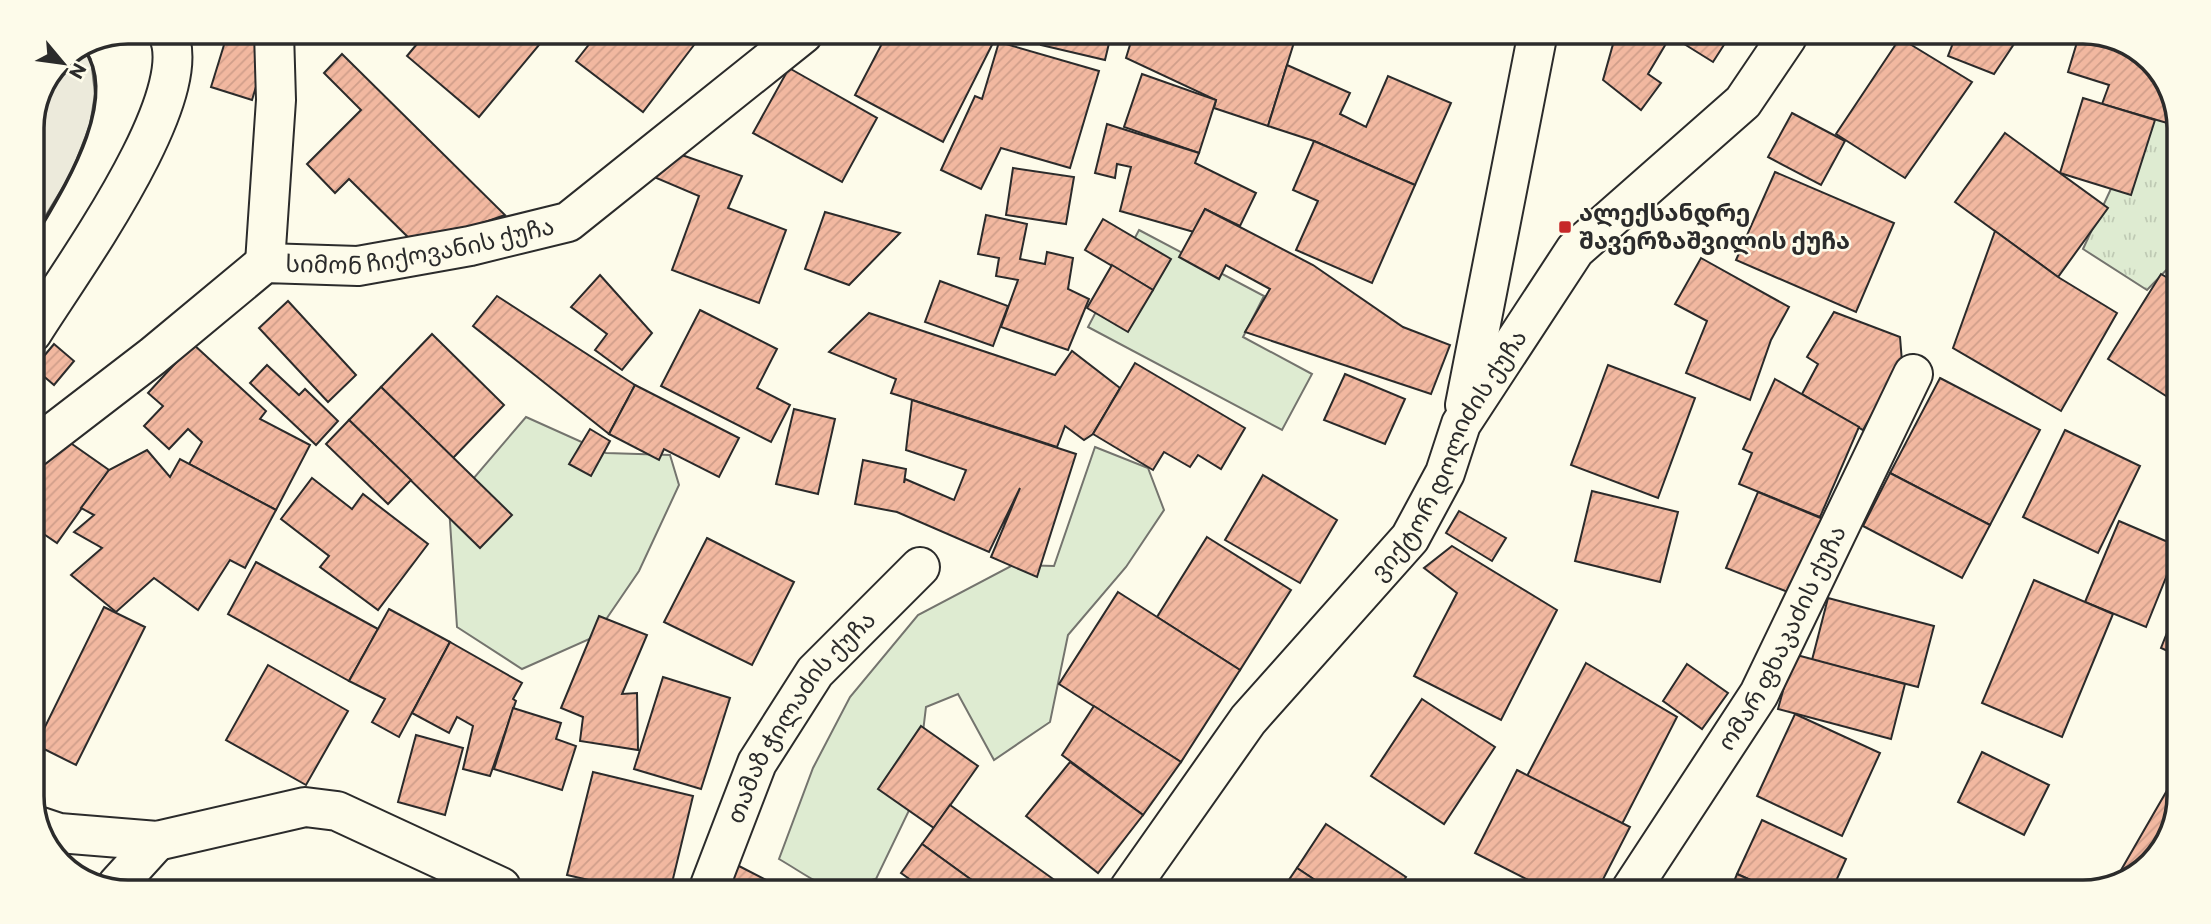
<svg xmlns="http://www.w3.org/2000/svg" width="2211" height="924" font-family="Commissioner,'Noto Sans Georgian',sans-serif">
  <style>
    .grass { fill: url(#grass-tufts); stroke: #74746e; stroke-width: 2 }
    .garden { fill: #deebd1; stroke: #74746e; stroke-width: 2 }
    .parking { fill: #eceadb; stroke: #74746e; stroke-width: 2 }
    .building { fill: url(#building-hatch); stroke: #2b2b2b; stroke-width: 2 }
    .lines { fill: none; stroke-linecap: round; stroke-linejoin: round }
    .street-casing { stroke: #2b2b2b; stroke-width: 42 }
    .secondary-casing { stroke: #2b2b2b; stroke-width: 42 }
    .street { stroke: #fdfbea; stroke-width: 38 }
    .secondary { stroke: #fdfbea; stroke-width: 38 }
    .wall { stroke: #2b2b2b; stroke-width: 3.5 }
    .poi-dot { fill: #c62828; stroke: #fdfbea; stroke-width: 2.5 }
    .labels { text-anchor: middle; stroke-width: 5; stroke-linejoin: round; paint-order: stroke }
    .poi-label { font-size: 24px; font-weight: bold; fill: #2b2b2b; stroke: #fdfbea; text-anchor: start }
    .street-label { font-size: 24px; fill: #2b2b2b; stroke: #fdfbea }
    .rim { fill: none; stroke: #2b2b2b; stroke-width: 3.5 }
  </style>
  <defs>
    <pattern id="grass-tufts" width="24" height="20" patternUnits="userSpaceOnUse" patternTransform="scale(1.75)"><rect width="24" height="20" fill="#deebd1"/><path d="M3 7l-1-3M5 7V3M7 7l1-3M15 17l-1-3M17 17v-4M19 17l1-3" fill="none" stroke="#bfcab4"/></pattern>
    <pattern id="building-hatch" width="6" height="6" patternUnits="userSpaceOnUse" patternTransform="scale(1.75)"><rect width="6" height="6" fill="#f2b8a0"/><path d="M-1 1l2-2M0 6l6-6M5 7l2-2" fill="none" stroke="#d09e8a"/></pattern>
  </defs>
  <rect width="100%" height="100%" fill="#fdfbea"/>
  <polygon class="grass" points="2160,70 2179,121 2178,258 2147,290 2083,249 2143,120"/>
  <g class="garden">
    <polygon points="1139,230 1264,296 1243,337 1312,374 1282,430 1088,327"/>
    <polygon points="526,417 606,453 670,455 679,485 639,571 594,637 522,669 457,627 449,507"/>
    <path d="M1095 447 1148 468 1164 510 1126 567 1068 635 1050 722 994 760 958 694 926 707 915 798 876 879C822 893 825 886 779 859L813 768 850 697 918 615 1013 565 1054 566Z"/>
  </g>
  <polygon class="parking" points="84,49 91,59 95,94 90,125 71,174 32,238 32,122 60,59"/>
  <g class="building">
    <polygon points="228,32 257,32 254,43 268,47 252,100 211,87"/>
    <polygon points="426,33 549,33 479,117 407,56"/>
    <polygon points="598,33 680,33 694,45 643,112 576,61"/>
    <polygon points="887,34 997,35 943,142 855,95"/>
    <polygon points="1044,35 1111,35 1105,60 1041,45"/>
    <polygon points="1133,35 1296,36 1268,126 1214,108 1216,100 1126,58"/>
    <polygon points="1615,37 1670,37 1648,74 1661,83 1641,110 1603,80"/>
    <polygon points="1673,37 1729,37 1713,62"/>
    <polygon points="1900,38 1972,82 1905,178 1836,134"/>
    <polygon points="1955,38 2018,38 1994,74 1948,56"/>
    <polygon points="2078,39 2120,39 2157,67 2152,81 2166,86 2177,114 2174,125 2102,104 2109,85 2068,72"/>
    <polygon points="999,42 1099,71 1070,168 1001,148 981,189 941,170 975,96 982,99"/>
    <polygon points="342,54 505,215 417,246 349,179 335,193 307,164 361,110 324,73"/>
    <polygon points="1287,65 1350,93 1340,114 1366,127 1388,76 1451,103 1415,185 1314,141 1268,126"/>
    <polygon points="789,68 877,118 842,182 753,133"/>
    <polygon points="1142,74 1216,100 1199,153 1124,127"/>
    <polygon points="2083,98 2155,120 2131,195 2060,173"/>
    <polygon points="1792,113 1845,141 1821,185 1768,157"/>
    <polygon points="1107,124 1199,153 1195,163 1256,193 1240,226 1205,209 1194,232 1120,211 1131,167 1117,164 1115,178 1095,173"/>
    <polygon points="2005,133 2108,208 2058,277 1955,202"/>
    <polygon points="1314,141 1415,185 1372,283 1296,250 1318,201 1293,190"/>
    <polygon points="679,154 742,176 728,208 786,230 759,303 672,270 699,196 654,177"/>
    <polygon points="1013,168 1074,177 1066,224 1006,215"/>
    <polygon points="1775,172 1894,223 1856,312 1736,260"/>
    <polygon points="1205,209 1313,265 1403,327 1450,345 1431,394 1245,332 1270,289 1226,265 1219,279 1179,257"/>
    <polygon points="825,212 900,233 849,285 805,269"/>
    <polygon points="986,215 1027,224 1020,259 1045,264 1047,252 1073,258 1068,289 1089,299 1068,350 1001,327 1018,280 996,276 999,258 978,254"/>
    <polygon points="1103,219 1171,259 1153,290 1085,250"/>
    <polygon points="1995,231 2058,277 2117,313 2061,411 1953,348"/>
    <polygon points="1701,258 1789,307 1771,340 1750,400 1686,373 1707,321 1675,304"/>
    <polygon points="1112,265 1153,290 1128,332 1087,308"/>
    <polygon points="2161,274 2178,284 2177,403 2108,359"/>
    <polygon points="600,275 652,333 622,370 595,350 607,334 571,307"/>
    <polygon points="940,281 1008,306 993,346 925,322"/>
    <polygon points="497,296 635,385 609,434 473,326"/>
    <polygon points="288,301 356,375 328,402 259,328"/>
    <polygon points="700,310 777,349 757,388 790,405 771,442 661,386"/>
    <polygon points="1834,312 1900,337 1902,362 1863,430 1802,394 1818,364 1807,357"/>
    <polygon points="869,313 1055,375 1072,351 1120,388 1093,434 1084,440 1065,426 1057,447 891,393 896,379 829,352"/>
    <polygon points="432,334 504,405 453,458 381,387"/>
    <polygon points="54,344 74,361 54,385 34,368"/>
    <polygon points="193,344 266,411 260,419 310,445 276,510 189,464 202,442 188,429 169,449 144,426 163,406 148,393"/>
    <polygon points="1135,363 1245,428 1221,469 1198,455 1190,467 1164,452 1153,470 1093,434"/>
    <polygon points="267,365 299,395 305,389 338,421 316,445 250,383"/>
    <polygon points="1608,365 1695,398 1658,498 1571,465"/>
    <polygon points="1345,374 1405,399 1385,444 1324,420"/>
    <polygon points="1940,378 2040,430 1990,525 1890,473"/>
    <polygon points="1775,379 1859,427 1820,517 1739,484 1752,453 1743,449"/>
    <polygon points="635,385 739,438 719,477 664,449 659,460 609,434"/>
    <polygon points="381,387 512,515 480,548 349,420"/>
    <polygon points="912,400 1076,454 1037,577 991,557 1020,488 989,552 897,512 855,504 863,460 906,469 904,483 905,479 954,500 966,470 906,450"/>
    <polygon points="794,409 835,419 818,494 776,484"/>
    <polygon points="349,420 411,480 388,504 326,444"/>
    <polygon points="590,429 610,441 591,476 569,464"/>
    <polygon points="2065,430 2140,466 2098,553 2023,517"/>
    <polygon points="62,437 109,470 57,543 32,526 32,481"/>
    <polygon points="147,450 170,477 180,459 276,510 245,568 230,560 198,610 154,578 116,612 71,575 102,548 74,532 94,515 81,508 109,470"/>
    <polygon points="1890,473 1990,525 1962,578 1863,526"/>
    <polygon points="1263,475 1337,520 1300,583 1225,540"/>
    <polygon points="312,478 352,509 363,494 428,544 378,610 320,567 329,556 281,519"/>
    <polygon points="1592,491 1678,512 1660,582 1575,561"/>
    <polygon points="1758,492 1823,519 1793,594 1726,568"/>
    <polygon points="1459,511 1506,538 1492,561 1446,533"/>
    <polygon points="2119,521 2175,545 2175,555 2146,627 2085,602"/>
    <polygon points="1207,537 1291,590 1240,670 1157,617"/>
    <polygon points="707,538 794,582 752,665 664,622"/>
    <polygon points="1452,546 1557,610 1501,720 1414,676 1457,593 1424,568"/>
    <polygon points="256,562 378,629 349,681 228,614"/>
    <polygon points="2034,580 2113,614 2062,737 1982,703"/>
    <polygon points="1118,592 1240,670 1181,762 1059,684"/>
    <polygon points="1828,598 1934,626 1918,687 1812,660"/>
    <polygon points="32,600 41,603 32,626"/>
    <polygon points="104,607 145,627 76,765 36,745"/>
    <polygon points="389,609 450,642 399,737 372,722 385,699 349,681"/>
    <polygon points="2174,615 2174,654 2161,648"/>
    <polygon points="599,616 647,635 622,694 637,693 638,750 580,741 583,717 561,708"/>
    <polygon points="450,642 522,683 513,699 516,701 490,776 463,769 473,726 457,717 449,733 412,713"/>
    <polygon points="1793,654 1905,684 1891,739 1778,709"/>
    <polygon points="1586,663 1677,717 1622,824 1527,776"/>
    <polygon points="1687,664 1728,693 1702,729 1663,701"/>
    <polygon points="268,665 348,711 306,785 226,740"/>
    <polygon points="663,677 730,698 701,789 634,769"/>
    <polygon points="1422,699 1495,747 1444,824 1371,776"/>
    <polygon points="1094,706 1181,762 1143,815 1062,755"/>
    <polygon points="513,708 561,723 556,739 576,746 562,790 494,769"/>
    <polygon points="1795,714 1880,753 1842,836 1757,796"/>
    <polygon points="921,726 978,766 934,828 878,789"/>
    <polygon points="416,735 463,748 445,815 398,802"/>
    <polygon points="1982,752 2049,785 2024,835 1958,802"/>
    <polygon points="1070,762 1143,815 1098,873 1026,816"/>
    <polygon points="1517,770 1630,827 1597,891 1550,891 1475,853"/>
    <polygon points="593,772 693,796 671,887 619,887 567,875"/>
    <polygon points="2173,780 2172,833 2137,876 2113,884"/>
    <polygon points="950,805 1067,889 984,889 922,844"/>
    <polygon points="1762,820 1846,859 1831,892 1775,891 1737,874"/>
    <polygon points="1326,824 1406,877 1397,890 1330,890 1297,868"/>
    <polygon points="922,844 984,889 922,888 901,873"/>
    <polygon points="737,865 782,888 728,888"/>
    <polygon points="1297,868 1330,890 1282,890"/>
    <polygon points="1737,874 1775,891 1730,891"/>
  </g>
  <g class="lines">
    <defs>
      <g id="street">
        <polyline points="265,263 276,100 274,32"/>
        <polyline points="1465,405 1537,37"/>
        <path id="s1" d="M32 449 153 356 265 263 358 266 470 246 568 222 803 34"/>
        <polyline points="41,827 59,833 157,841 305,807 337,811 501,887"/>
        <polyline points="117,885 157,841"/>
        <path id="s2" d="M709 888 757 763 815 672 920 567"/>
        <path id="s3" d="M1129 889 1248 720 1410 538 1445 473 1461 424 1575 250 1743 102 1787 37"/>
        <path id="s4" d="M1630 891 1759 694 1913 374"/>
      </g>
      <path id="secondary" d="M32 333C67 276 201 95 167 32"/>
    </defs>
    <use href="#street" class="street-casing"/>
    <use href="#secondary" class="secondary-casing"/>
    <use href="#street" class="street"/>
    <use href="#secondary" class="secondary"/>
    <path class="wall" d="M32 242C59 195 122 102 84 49"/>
  </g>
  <rect class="poi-dot" x="1558" y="220" width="14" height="14" rx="3.5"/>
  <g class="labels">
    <g class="poi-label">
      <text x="1579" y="221">ალექსანდრე<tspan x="1579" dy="28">შავერზაშვილის ქუჩა</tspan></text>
    </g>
    <g class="street-label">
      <text dy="8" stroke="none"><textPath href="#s1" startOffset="455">სიმონ ჩიქოვანის ქუჩა</textPath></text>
      <text dy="8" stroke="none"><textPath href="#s3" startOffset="542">ვიქტორ დოლიძის ქუჩა</textPath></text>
      <text dy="8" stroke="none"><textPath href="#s4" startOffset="296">ომარ ფხაკაძის ქუჩა</textPath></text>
      <text dy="8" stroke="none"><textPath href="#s2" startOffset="196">თამაზ ჭილაძის ქუჩა</textPath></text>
    </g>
  </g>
  <path d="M0 0H2211V924H0ZM128 44H2083A84 84 0 0 1 2167 128V796A84 84 0 0 1 2083 880H128A84 84 0 0 1 44 796V128A84 84 0 0 1 128 44Z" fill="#fdfbea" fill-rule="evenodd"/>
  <path class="rim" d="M128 44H2083A84 84 0 0 1 2167 128V796A84 84 0 0 1 2083 880H128A84 84 0 0 1 44 796V128A84 84 0 0 1 128 44Z"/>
  <g transform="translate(63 63) rotate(119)" stroke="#fdfbea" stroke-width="5" paint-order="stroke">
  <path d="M0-5L12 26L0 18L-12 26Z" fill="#2b2b2b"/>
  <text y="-10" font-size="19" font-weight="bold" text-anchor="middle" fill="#2b2b2b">N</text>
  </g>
</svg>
